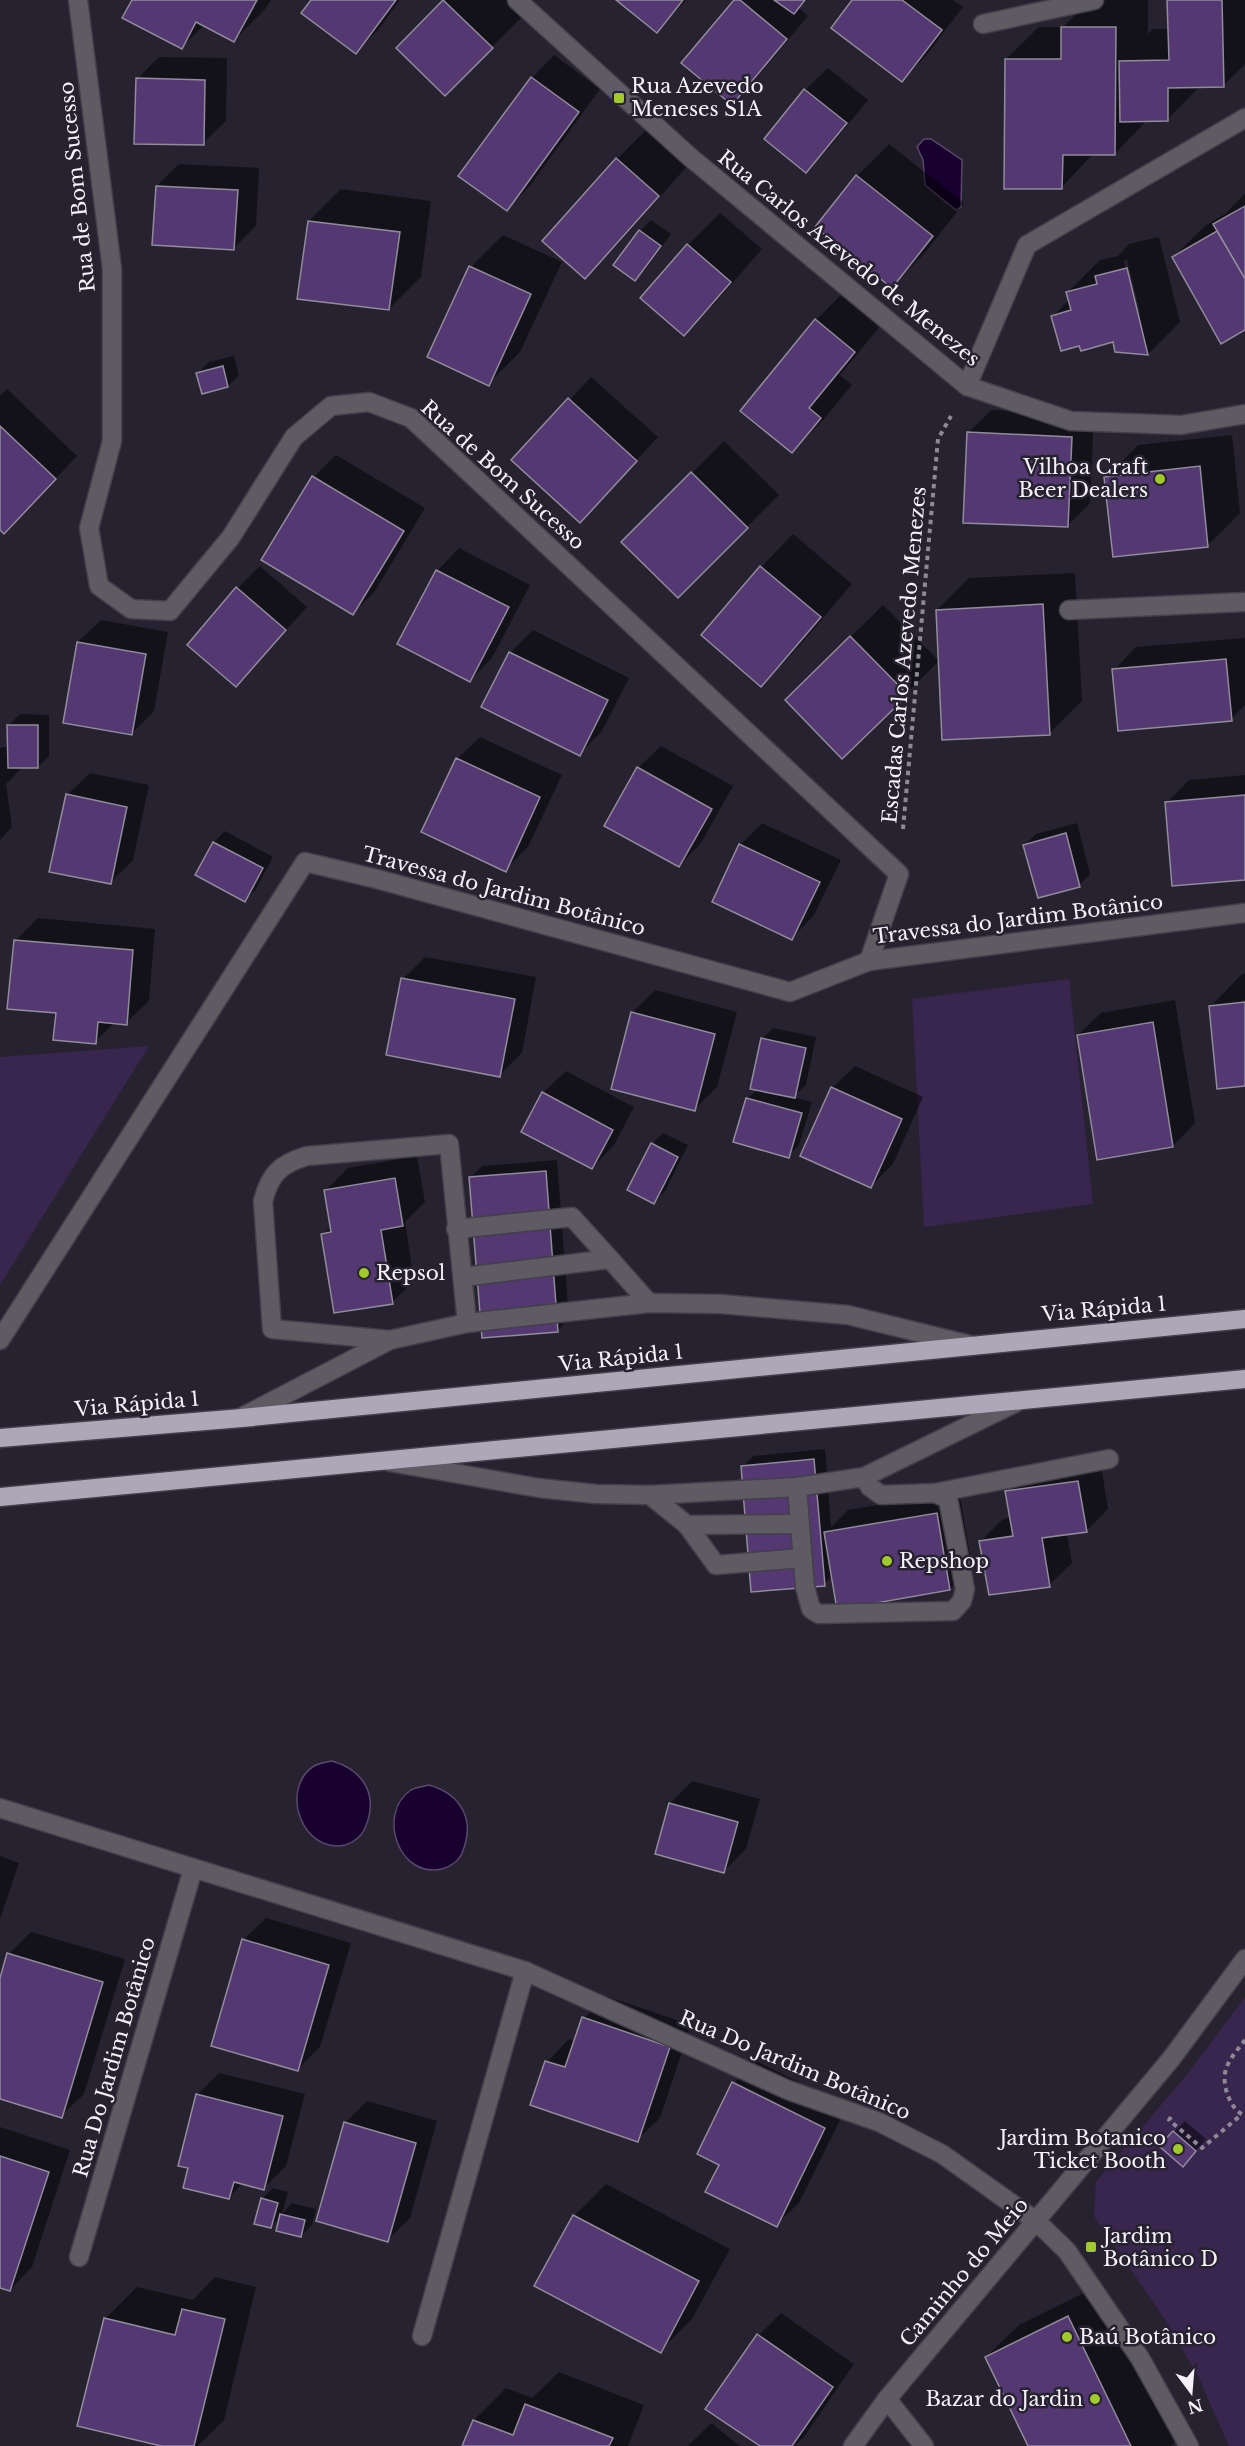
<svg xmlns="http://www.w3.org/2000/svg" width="1245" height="2446" font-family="'Libre Baskerville',serif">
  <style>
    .green { fill: #38264e }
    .water { fill: #18002f; stroke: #5a486c; stroke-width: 1.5 }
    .shadow { fill: #0007; fill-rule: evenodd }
    .building { fill: #533872; stroke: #918b9b; stroke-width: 1.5 }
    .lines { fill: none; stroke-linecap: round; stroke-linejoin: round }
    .minor-casing { stroke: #443f4b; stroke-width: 21 }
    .highway-casing { stroke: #443f4b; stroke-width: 21 }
    .path { stroke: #8e8a95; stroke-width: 4; stroke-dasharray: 4.5 4.5; stroke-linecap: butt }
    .minor { stroke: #5e5b62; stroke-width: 18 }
    .highway { stroke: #ada7b7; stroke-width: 18 }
    .poi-dot { fill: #a1c92a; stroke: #27222f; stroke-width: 2 }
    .labels { text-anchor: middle; stroke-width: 5; stroke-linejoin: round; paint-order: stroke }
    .poi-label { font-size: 20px; fill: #f4f1fa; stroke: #27222f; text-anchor: start }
    .street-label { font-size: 20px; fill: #f4f1fa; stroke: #27222f }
  </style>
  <rect width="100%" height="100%" fill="#27222f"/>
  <g class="green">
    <polygon points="1069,979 1093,1204 924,1227 912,999"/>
    <polygon points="149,1046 0,1285 0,1057"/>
    <polygon points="1245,1997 1245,2446 1229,2446 1199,2378 1164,2318 1094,2216 1096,2182 1189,2072"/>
  </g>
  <g class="water">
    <polygon points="924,139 931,139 962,160 961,207 956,210 925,185 923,160 917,147"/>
    <path d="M332 1761C364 1770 379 1796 365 1828 362 1836 353 1843 345 1845 302 1854 279 1789 314 1766 319 1763 326 1762 332 1761Z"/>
    <path d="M429 1785C461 1794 476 1820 462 1853 459 1861 450 1867 442 1869 399 1879 376 1814 411 1790 416 1787 423 1787 429 1785Z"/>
  </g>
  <g class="shadow">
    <polygon points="134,0 271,0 266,8 234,41 204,25 182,47"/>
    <polygon points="313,0 400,0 378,30 356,52"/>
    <polygon points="446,0 509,0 524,15 445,94 398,48"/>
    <polygon points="618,0 686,0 657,31"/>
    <polygon points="736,0 807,0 799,8 808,16 754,81 732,103"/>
    <polygon points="854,0 953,0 963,7 924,58 902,80"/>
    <polygon points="1090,0 1148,0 1148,34 1153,29 1170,29 1169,0 1245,0 1245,64 1223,86 1199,87 1167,120 1147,120 1115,154 1093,154 1061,188 1006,59 1039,27 1063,27"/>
    <polygon points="554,55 600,89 529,187 507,209 461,175 532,78"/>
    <polygon points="159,57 227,58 226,121 203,143 137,79"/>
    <polygon points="828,68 868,100 828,149 806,171 805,90"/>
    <polygon points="649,127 690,163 617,245 585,277 617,159"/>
    <polygon points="889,144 964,203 924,254 892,286 817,227 857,176"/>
    <polygon points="179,164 259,168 256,226 233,249 157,186"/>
    <polygon points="341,189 431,201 421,277 389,309 309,221"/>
    <polygon points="1245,194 1245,328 1173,257 1206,225 1225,214"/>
    <polygon points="720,213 762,249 716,302 684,334 643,297 688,245"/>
    <polygon points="651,220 671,234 646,268 635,279 640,231"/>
    <polygon points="503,235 562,262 520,352 488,384 471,267"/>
    <path d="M1159 237 1180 322 1148 354 1117 351 1114 340 1053 316 1070 299 1068 292 1100 260 1118 256 1129 244ZM1127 260 1140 313H1136L1124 261Z"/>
    <polygon points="848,288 886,319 840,375 852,385 824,419 792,451 816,320"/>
    <polygon points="234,356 239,375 228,386 198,373 209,362"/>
    <polygon points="591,377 658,437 602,498 513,460"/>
    <polygon points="7,389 77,456 26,510 0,528 0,396"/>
    <polygon points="991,410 1094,415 1090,503 1067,526 968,433"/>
    <polygon points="1232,435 1240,513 1208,545 1106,478 1138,445"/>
    <polygon points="724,441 779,495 678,596 623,542"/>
    <polygon points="336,455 425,508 375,591 353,613 314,477"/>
    <polygon points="793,534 852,584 793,653 761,685 703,635 761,567"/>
    <polygon points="459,548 530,585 492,658 470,680 437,571"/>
    <polygon points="260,566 307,607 236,685 238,588"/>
    <polygon points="1075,573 1082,701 1050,733 937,610 969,578"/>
    <polygon points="883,605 939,661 842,757 819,668"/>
    <polygon points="101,620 168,632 154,711 132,733 65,722 78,642"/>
    <polygon points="533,630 629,678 602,731 580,754 484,706 510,653"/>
    <polygon points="1245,638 1245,705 1231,719 1114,670 1136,647"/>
    <polygon points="20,714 49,715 49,756 38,767 22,768 6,784 12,827 0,840 0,748 9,746 9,725"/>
    <polygon points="480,737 562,775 528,847 505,870 457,759"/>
    <polygon points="661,746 733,786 701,843 679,866 638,768"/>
    <polygon points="90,773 149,785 133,860 110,883 67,795"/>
    <polygon points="1245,775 1245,878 1167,802 1189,780"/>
    <polygon points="762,823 841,860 814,915 792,938 740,845"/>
    <polygon points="1077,823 1090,874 1079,885 1025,845 1036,834"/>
    <polygon points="225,831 273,857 256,889 245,900 197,875 214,842"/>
    <polygon points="38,918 155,929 149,1001 126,1023 115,1022 95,1042 57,1012 15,941"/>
    <polygon points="425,957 536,977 522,1053 500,1075 403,979"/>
    <polygon points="1242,974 1245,974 1245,1085 1210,1007"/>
    <polygon points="655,990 737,1012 717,1087 695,1109 632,1013"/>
    <polygon points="1175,1000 1195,1123 1173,1146 1078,1035 1101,1013"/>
    <polygon points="773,1028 816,1037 806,1085 793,1097 812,1102 799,1145 788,1156 747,1099 758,1089 762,1039"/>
    <polygon points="855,1066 923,1097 893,1164 871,1186 832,1088"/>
    <polygon points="566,1071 634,1107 614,1145 592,1168 543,1093"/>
    <polygon points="663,1133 688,1145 665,1191 654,1202 652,1144"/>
    <polygon points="417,1156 425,1202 405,1222 414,1280 392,1303 323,1235 332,1226 326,1190 348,1168"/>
    <polygon points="557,1160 569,1319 558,1330 471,1177 482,1166"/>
    <polygon points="825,1449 831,1527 848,1510 959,1491 972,1566 950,1589 833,1575 824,1584 742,1467 753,1456"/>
    <polygon points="1100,1459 1108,1509 1086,1531 1067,1534 1072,1563 1049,1585 981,1541 1003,1519 1012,1517 1007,1491 1029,1469"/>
    <polygon points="692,1781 760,1799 746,1849 724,1871 670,1803"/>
    <polygon points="0,1856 19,1863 0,1919"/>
    <polygon points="266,1918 351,1943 320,2047 298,2069 243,1940"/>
    <polygon points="31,1932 125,1959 84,2094 61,2116 0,2098 0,1983 9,1954"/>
    <polygon points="606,1996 691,2025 660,2118 637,2140 547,2062 569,2039 576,2041 584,2018"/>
    <polygon points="756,2061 847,2106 799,2203 776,2225 721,2164 734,2083"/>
    <polygon points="219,2073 305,2094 286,2166 264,2188 243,2183 229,2197 190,2167 197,2095"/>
    <polygon points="367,2101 437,2121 410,2218 388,2240 345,2123"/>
    <polygon points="1185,2121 1206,2139 1183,2165 1174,2132"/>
    <polygon points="0,2127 70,2150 32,2267 10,2290 0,2286"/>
    <polygon points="606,2184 730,2249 692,2319 660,2351 574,2216"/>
    <polygon points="273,2188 288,2192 282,2214 292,2203 316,2209 312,2225 301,2236 281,2216 270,2227 262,2199"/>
    <polygon points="215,2277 256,2287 224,2420 198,2446 167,2446 105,2319 137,2287 193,2300"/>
    <polygon points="1100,2285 1176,2441 1171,2446 1030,2446 986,2357 1019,2325"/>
    <polygon points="781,2313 854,2364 804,2437 794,2446 762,2446 759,2335"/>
    <polygon points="559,2372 644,2405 628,2446 464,2446 474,2420 506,2388 532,2398"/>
    <polygon points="711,2423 740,2446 688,2446"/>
  </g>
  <g class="building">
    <polygon points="132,0 257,0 234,42 196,22 182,49 122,18"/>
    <polygon points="311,0 396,0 356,54 301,13"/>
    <polygon points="443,0 493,48 445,96 396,48"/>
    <polygon points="616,0 683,0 657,33"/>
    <polygon points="734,0 740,0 787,39 732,105 681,63"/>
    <polygon points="774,0 805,0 794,14"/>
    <polygon points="852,0 902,0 942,30 902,82 831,28"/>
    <polygon points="1167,0 1222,0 1224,87 1168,88 1168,121 1120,122 1119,61 1169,60"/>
    <polygon points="1061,27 1116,27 1115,155 1063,155 1062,189 1004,189 1005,59 1061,59"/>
    <polygon points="531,77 579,112 507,211 458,176"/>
    <polygon points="136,78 205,80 204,145 134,144"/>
    <polygon points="804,89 847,123 806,173 764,139"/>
    <polygon points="616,158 659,196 585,279 542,241"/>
    <polygon points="856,175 933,236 892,288 815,227"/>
    <polygon points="156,186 238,190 234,250 152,245"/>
    <polygon points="1245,206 1245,279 1213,224"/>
    <polygon points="308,221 400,232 389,310 297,299"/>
    <polygon points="639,230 661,246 635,281 613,265"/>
    <polygon points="1217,231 1245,279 1245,330 1221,344 1172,257"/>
    <polygon points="687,244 731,282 684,336 640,298"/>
    <polygon points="469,266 531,294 489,386 427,357"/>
    <polygon points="1127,268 1148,355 1115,352 1113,342 1081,351 1079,346 1061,351 1051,316 1071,310 1066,292 1097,284 1095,276"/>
    <polygon points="815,319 855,352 809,408 821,418 792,453 740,411"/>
    <polygon points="223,366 228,387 202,394 196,373"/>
    <polygon points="568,398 637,461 580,523 511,460"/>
    <polygon points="0,426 56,479 4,534 0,530"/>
    <polygon points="967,432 1072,437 1068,527 963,523"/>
    <polygon points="1200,466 1208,547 1113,557 1104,477"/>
    <polygon points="691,472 748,528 678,598 621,542"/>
    <polygon points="312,476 404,531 353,615 261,560"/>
    <polygon points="760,566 821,617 761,687 701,635"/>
    <polygon points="436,570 509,607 470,682 397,644"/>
    <polygon points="236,587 286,630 236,687 187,645"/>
    <polygon points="1043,604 1050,735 942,740 936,610"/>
    <polygon points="850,636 908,695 842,759 785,700"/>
    <polygon points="77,642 146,654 132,735 63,723"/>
    <polygon points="509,652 608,700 580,756 481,707"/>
    <polygon points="1226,659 1232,721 1118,731 1112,669"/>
    <polygon points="7,725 38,725 38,768 8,768"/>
    <polygon points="456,758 540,797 506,872 421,832"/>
    <polygon points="637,767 712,809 679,867 604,826"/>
    <polygon points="66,794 127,807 111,884 49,872"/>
    <polygon points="1245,795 1245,880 1172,886 1165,802"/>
    <polygon points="1066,833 1080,887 1038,898 1023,845"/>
    <polygon points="213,842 263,868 245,902 195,875"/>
    <polygon points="739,844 820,882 792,940 712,902"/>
    <polygon points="14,940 133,950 127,1025 98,1022 96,1044 53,1040 56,1013 7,1009"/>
    <polygon points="401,978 515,999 500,1077 386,1055"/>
    <polygon points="1245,1002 1245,1086 1217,1089 1209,1006"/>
    <polygon points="631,1012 715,1034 695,1111 611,1089"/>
    <polygon points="1153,1022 1173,1147 1097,1160 1077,1035"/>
    <polygon points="761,1038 806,1048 795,1098 750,1089"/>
    <polygon points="831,1087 902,1119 871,1188 800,1156"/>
    <polygon points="542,1092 613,1130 592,1169 521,1132"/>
    <polygon points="746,1098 802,1113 789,1158 733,1142"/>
    <polygon points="651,1143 678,1157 654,1204 627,1190"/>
    <polygon points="546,1171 558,1332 482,1338 469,1177"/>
    <polygon points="395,1178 403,1226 381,1230 393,1304 334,1313 321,1234 331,1232 324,1190"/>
    <polygon points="814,1459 825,1586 751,1592 741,1466"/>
    <polygon points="1078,1481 1087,1532 1042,1538 1050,1587 989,1595 979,1541 1013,1536 1005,1491"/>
    <polygon points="937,1513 950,1590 837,1610 824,1532"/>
    <polygon points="669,1803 738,1822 724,1873 655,1854"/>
    <polygon points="242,1939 329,1965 298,2071 211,2046"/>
    <polygon points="7,1953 103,1982 62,2118 0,2099 0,1978"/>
    <polygon points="582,2017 670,2047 638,2142 530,2105 545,2061 565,2067"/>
    <polygon points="732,2082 825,2128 777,2227 705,2192 719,2165 697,2154"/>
    <polygon points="196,2094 283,2116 264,2190 234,2182 229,2199 183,2188 188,2168 178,2166"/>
    <polygon points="344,2122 416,2143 388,2242 316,2221"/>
    <polygon points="1173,2131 1196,2151 1183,2167 1159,2146"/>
    <polygon points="0,2156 49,2172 10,2291 0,2288"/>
    <polygon points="261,2198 278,2203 271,2228 254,2224"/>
    <polygon points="280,2214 305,2220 301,2237 276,2231"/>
    <polygon points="573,2215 699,2281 661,2353 534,2286"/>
    <polygon points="182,2309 225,2319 194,2446 161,2446 77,2426 104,2318 175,2335"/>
    <polygon points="1068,2316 1131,2446 1028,2446 985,2357"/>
    <polygon points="757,2334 833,2387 792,2446 760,2446 705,2409"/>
    <polygon points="525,2404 613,2438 609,2446 462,2446 473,2420 513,2435"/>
  </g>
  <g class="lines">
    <defs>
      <g id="minor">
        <polyline points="78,0 112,269 112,441 89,528 99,586 131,609 170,611 231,537 294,437 331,406 369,402 411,418 899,874 869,961"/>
        <polyline points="517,0 690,157 967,386 1071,421 1181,425 1245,414"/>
        <polyline points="983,24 1094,0"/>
        <polyline points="967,386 1027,245 1245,118"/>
        <polyline points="1069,610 1245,602"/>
        <polyline points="456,1229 572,1217 610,1259"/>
        <polyline points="463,1277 610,1259 649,1303"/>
        <polyline points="0,1340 305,862 377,879 790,992 869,961 1245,913"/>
        <path d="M390 1340 272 1329 263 1201C270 1174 280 1164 307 1156L449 1144 467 1323"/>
        <polyline points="242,1417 390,1340 467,1323 649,1303 721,1304 848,1315 970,1345"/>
        <polyline points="390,1462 539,1488 596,1494 650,1495 797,1487 864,1477 1017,1402"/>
        <polyline points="797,1487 805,1587 811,1609 819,1614 953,1611 962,1601 965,1589 948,1499 935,1493 881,1495 870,1487 864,1477"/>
        <polyline points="935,1493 1109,1459"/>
        <polyline points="650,1495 687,1525 799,1524"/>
        <polyline points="687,1525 716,1565 803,1558"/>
        <polyline points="0,1808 525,1971 788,2090 879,2122 942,2154 1036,2221 1067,2251 1140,2358 1189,2446"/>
        <polyline points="79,2257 193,1869"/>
        <polyline points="422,2336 525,1971"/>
        <polyline points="887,2399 924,2446"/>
        <polyline points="853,2446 887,2399 1171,2059 1245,1959"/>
      </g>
      <g id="highway">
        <polyline points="0,1438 242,1418 1245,1319"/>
        <polyline points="0,1497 1245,1379"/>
      </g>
    </defs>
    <use href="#minor" class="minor-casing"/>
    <use href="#highway" class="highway-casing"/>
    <g class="path">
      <polyline points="903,829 938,439 951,416"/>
      <path d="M1245 2040C1239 2048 1229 2059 1226 2069 1221 2084 1230 2110 1245 2116"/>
      <polyline points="1171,2117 1169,2120 1202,2148 1241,2115"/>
    </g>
    <use href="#minor" class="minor"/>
    <use href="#highway" class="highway"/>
  </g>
  <g class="poi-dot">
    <rect x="613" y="92" width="12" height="12" rx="3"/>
    <circle cx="1160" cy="479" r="6"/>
    <circle cx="364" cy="1273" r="6"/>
    <circle cx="887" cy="1561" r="6"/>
    <circle cx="1178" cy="2149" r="6"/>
    <rect x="1085" y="2241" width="12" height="12" rx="3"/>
    <circle cx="1067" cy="2337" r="6"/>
    <circle cx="1095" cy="2399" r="6"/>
  </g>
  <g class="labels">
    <g class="poi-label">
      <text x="631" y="93">Rua Azevedo<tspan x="631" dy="23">Meneses S1A</tspan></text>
      <text x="1148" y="474" text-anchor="end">Vilhoa Craft<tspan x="1148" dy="23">Beer Dealers</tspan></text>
      <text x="376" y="1280">Repsol</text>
      <text x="899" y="1568">Repshop</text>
      <text x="1166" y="2145" text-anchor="end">Jardim Botanico<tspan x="1166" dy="23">Ticket Booth</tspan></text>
      <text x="1103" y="2243">Jardim<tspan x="1103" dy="23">Botânico D</tspan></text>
      <text x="1079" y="2344">Baú Botânico</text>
      <text x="1083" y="2406" text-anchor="end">Bazar do Jardin</text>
    </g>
    <g class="street-label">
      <text transform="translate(77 187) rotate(-96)" y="7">Rua de Bom Sucesso</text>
      <text transform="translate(849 258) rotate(39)" y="7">Rua Carlos Azevedo de Menezes</text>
      <text transform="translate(503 475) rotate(42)" y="7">Rua de Bom Sucesso</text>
      <text transform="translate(904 655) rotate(-85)" y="7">Escadas Carlos Azevedo Menezes</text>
      <text transform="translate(504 891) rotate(15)" y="7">Travessa do Jardim Botânico</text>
      <text transform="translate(1018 919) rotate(-7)" y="7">Travessa do Jardim Botânico</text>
      <text transform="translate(1104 1309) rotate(-5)" y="7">Via Rápida 1</text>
      <text transform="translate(621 1358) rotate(-6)" y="7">Via Rápida 1</text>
      <text transform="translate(137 1404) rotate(-5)" y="7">Via Rápida 1</text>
      <text transform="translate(114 2057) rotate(-74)" y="7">Rua Do Jardim Botânico</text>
      <text transform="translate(795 2065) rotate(23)" y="7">Rua Do Jardim Botânico</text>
      <text transform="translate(964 2272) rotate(-50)" y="7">Caminho do Meio</text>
    </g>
  </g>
  <g transform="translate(1191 2392) rotate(164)" stroke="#27222f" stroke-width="4.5" paint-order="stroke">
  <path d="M0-4.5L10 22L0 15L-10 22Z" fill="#f4f1fa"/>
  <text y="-9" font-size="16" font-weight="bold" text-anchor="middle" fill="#f4f1fa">N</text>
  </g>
</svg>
